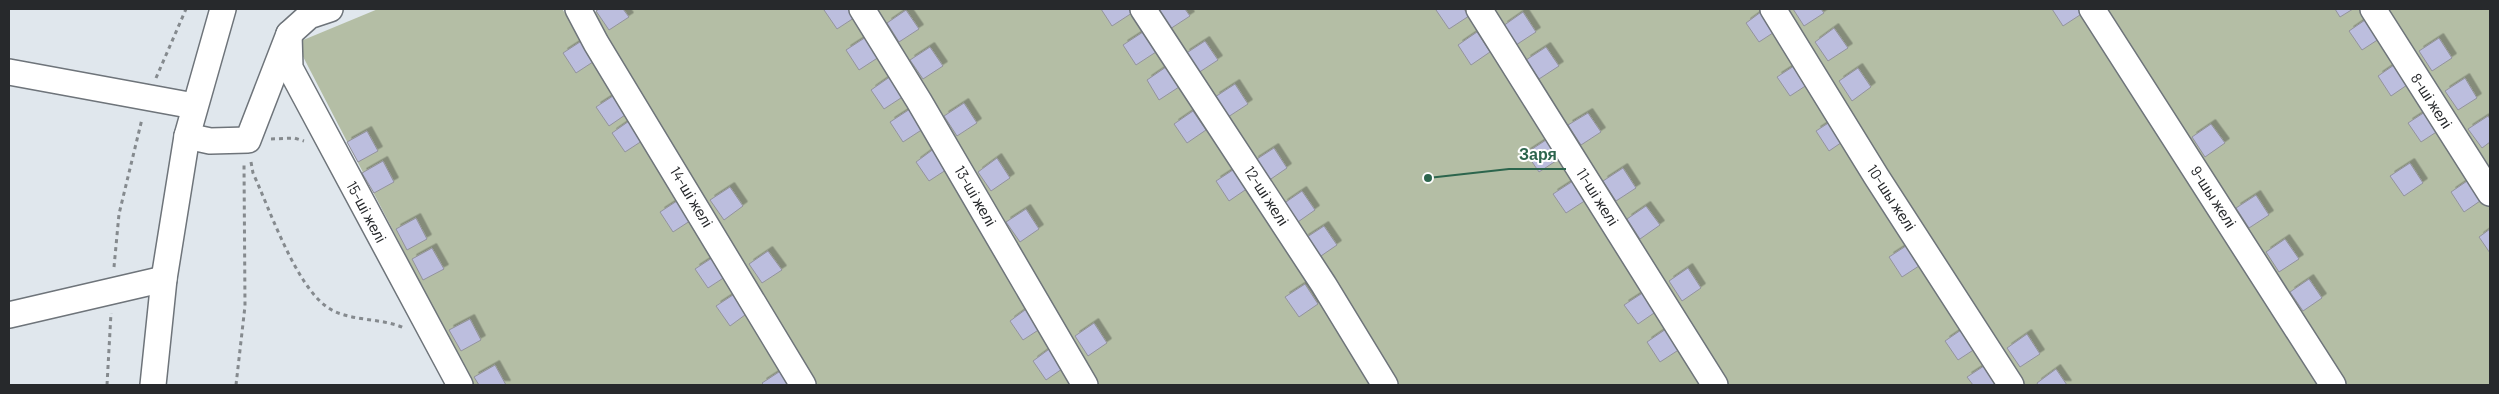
<svg xmlns="http://www.w3.org/2000/svg" width="2499" height="394" font-family="Barlow,sans-serif">
  <style>
    .green { fill: #b4bea5 }
    .building { fill: #bcbede; stroke: #93939b; filter: url(#shadow) }
    .lines { fill: none; stroke-linecap: round; stroke-linejoin: round }
    .minor-casing { stroke: #6e747a; stroke-width: 28 }
    .path { stroke: #858a8e; stroke-width: 3; stroke-dasharray: 4 4; stroke-linecap: butt }
    .minor { stroke: #fff; stroke-width: 25 }
    .labels { text-anchor: middle; stroke-width: 4; stroke-linejoin: round; paint-order: stroke }
    .street-label { font-size: 15px; fill: #27292c; stroke: #fff }
    .leader { fill: none; stroke: #2c654d; stroke-width: 2 }
    .callout-dot { fill: #2c654d; stroke: #fff; stroke-width: 2 }
    .callout-label { font-size: 16px; text-anchor: middle; font-weight: bold; fill: #2c654d; stroke: #fff; stroke-width: 4; stroke-linejoin: round; paint-order: stroke }
  </style>
  <defs>
    <filter id="shadow"><feDropShadow dx="4.5" dy="-4.5" stdDeviation="0" flood-color="#0004"/></filter>
  </defs>
  <rect width="100%" height="100%" fill="#e0e7ed"/>
  <polygon class="green" points="378,9 562,9 574,25 600,9 2490,9 2490,385 473,385 296,43"/>
  <g class="building">
    <polygon points="599,9 623,9 629,17 609,30 596,11"/>
    <polygon points="826,9 852,9 857,16 837,29 824,10"/>
    <polygon points="1101,9 1129,9 1132,13 1112,26"/>
    <polygon points="1157,9 1185,9 1190,16 1170,29"/>
    <polygon points="1438,9 1464,9 1469,16 1449,29 1436,10"/>
    <polygon points="1765,9 1779,29 1759,42 1746,23"/>
    <polygon points="1793,9 1821,9 1824,13 1804,26"/>
    <polygon points="2052,9 2080,9 2083,13 2063,26"/>
    <polygon points="2335,9 2353,9 2340,17"/>
    <polygon points="906,10 919,29 899,42 887,23"/>
    <polygon points="1523,12 1536,32 1516,45 1503,26"/>
    <polygon points="2368,18 2382,37 2362,50 2349,31"/>
    <polygon points="1834,28 1848,48 1828,61 1815,42"/>
    <polygon points="1143,32 1156,52 1136,65 1123,45"/>
    <polygon points="1477,32 1490,52 1471,65 1458,45"/>
    <polygon points="866,37 879,57 859,70 846,50"/>
    <polygon points="2439,38 2452,58 2432,71 2419,51"/>
    <polygon points="583,40 596,60 576,73 563,53"/>
    <polygon points="1205,41 1218,60 1198,73 1185,54"/>
    <polygon points="930,47 943,66 923,79 910,60"/>
    <polygon points="1546,47 1559,66 1539,79 1526,60"/>
    <polygon points="2397,63 2410,83 2391,96 2378,76"/>
    <polygon points="1797,64 1810,83 1790,96 1777,77"/>
    <polygon points="1166,67 1179,87 1159,100 1147,80"/>
    <polygon points="1858,68 1871,87 1852,101 1839,81"/>
    <polygon points="891,76 904,96 884,109 871,90"/>
    <polygon points="2465,78 2477,98 2458,110 2445,91"/>
    <polygon points="1235,84 1248,104 1228,117 1215,97"/>
    <polygon points="616,94 628,113 609,126 596,107"/>
    <polygon points="964,103 977,123 957,136 944,116"/>
    <polygon points="910,109 923,129 903,142 890,122"/>
    <polygon points="2428,110 2441,129 2421,142 2408,123"/>
    <polygon points="1193,111 1206,130 1187,143 1174,124"/>
    <polygon points="1588,113 1601,132 1581,145 1568,125"/>
    <polygon points="2488,116 2490,119 2490,142 2482,148 2468,129"/>
    <polygon points="1836,118 1848,138 1829,151 1816,131"/>
    <polygon points="632,119 645,139 625,152 612,133"/>
    <polygon points="2211,124 2225,143 2205,157 2192,137"/>
    <polygon points="367,131 378,151 358,162 347,142"/>
    <polygon points="1546,140 1559,159 1539,172 1526,153"/>
    <polygon points="935,148 949,168 929,181 916,162"/>
    <polygon points="1274,148 1287,168 1268,181 1254,161"/>
    <polygon points="997,158 1010,178 991,191 978,172"/>
    <polygon points="383,161 394,182 374,193 362,173"/>
    <polygon points="2410,163 2423,183 2404,196 2390,176"/>
    <polygon points="1236,168 1248,188 1229,201 1216,181"/>
    <polygon points="1623,168 1636,188 1616,201 1603,181"/>
    <polygon points="2470,179 2483,199 2464,212 2451,192"/>
    <polygon points="1573,181 1586,200 1566,213 1553,194"/>
    <polygon points="730,187 743,206 724,220 710,200"/>
    <polygon points="1302,191 1315,210 1295,224 1283,204"/>
    <polygon points="2256,195 2269,215 2249,228 2236,208"/>
    <polygon points="680,199 693,219 673,232 660,212"/>
    <polygon points="1646,206 1660,225 1640,239 1627,219"/>
    <polygon points="1026,209 1039,229 1020,242 1006,222"/>
    <polygon points="416,218 427,239 407,250 396,229"/>
    <polygon points="1324,226 1337,245 1318,258 1304,239"/>
    <polygon points="2490,229 2490,253 2479,237"/>
    <polygon points="2285,239 2299,259 2279,272 2266,252"/>
    <polygon points="1909,244 1922,264 1902,277 1889,257"/>
    <polygon points="432,248 444,269 423,280 412,259"/>
    <polygon points="768,251 782,270 762,283 749,264"/>
    <polygon points="715,256 728,275 708,288 695,269"/>
    <polygon points="1688,268 1701,288 1682,301 1669,281"/>
    <polygon points="2309,279 2322,298 2303,311 2290,292"/>
    <polygon points="1305,284 1318,304 1299,317 1285,297"/>
    <polygon points="1644,292 1657,311 1638,324 1624,305"/>
    <polygon points="736,293 749,312 730,326 716,306"/>
    <polygon points="1029,307 1043,327 1023,340 1010,321"/>
    <polygon points="470,319 481,340 461,351 449,330"/>
    <polygon points="1094,323 1107,343 1088,356 1075,336"/>
    <polygon points="1964,328 1978,347 1958,360 1945,341"/>
    <polygon points="1666,329 1680,349 1660,362 1647,342"/>
    <polygon points="2027,334 2040,354 2020,367 2007,348"/>
    <polygon points="1052,347 1065,367 1046,380 1033,361"/>
    <polygon points="1987,364 1997,385 1973,385 1967,377"/>
    <polygon points="495,365 506,385 479,385 474,377"/>
    <polygon points="2056,369 2067,385 2038,385 2037,383"/>
    <polygon points="782,370 792,385 764,385 762,383"/>
  </g>
  <g class="lines">
    <defs>
      <g id="minor">
        <polyline points="578,9 596,43 803,385"/>
        <polyline points="862,9 919,101 1085,385"/>
        <polyline points="1143,9 1324,285 1385,385"/>
        <polyline points="1479,9 1715,385"/>
        <polyline points="1773,9 1876,176 2011,385"/>
        <polyline points="2092,9 2333,385"/>
        <polyline points="2373,9 2490,193"/>
        <polyline points="289,34 290,68 460,385"/>
        <polyline points="9,72 194,106"/>
        <polyline points="187,136 210,141 248,140 289,34 309,16 330,9"/>
        <polyline points="9,315 164,279"/>
        <polyline points="153,385 164,279 187,136 223,9"/>
      </g>
    </defs>
    <use href="#minor" class="minor-casing"/>
    <g class="path">
      <polyline points="156,78 186,9"/>
      <polyline points="271,139 294,138 304,141"/>
      <path d="M251 162 253 173C270 210 295 284 327 307 348 322 380 317 404 328"/>
      <polyline points="114,267 119,214 142,119"/>
      <polyline points="107,385 111,313"/>
      <polyline points="236,385 245,306 244,163"/>
    </g>
    <use href="#minor" class="minor"/>
  </g>
  <g class="labels">
    <g class="street-label">
      <text transform="translate(2431 101) rotate(57)" y="5">8-ші желі</text>
      <text transform="translate(975 196) rotate(60)" y="5">13-ші желі</text>
      <text transform="translate(1266 196) rotate(57)" y="5">12-ші желі</text>
      <text transform="translate(691 197) rotate(59)" y="5">14-ші желі</text>
      <text transform="translate(1597 197) rotate(58)" y="5">11-ші желі</text>
      <text transform="translate(2213 197) rotate(57)" y="5">9-шы желі</text>
      <text transform="translate(1891 198) rotate(57)" y="5">10-шы желі</text>
      <text transform="translate(366 212) rotate(62)" y="5">15-ші желі</text>
    </g>
  </g>
  <path class="leader" d="M1428 178L1509 169H1566"/>
  <circle class="callout-dot" cx="1428" cy="178" r="5"/>
  <g class="callout-label">
    <text x="1538" y="160">Заря</text>
  </g>
  <rect width="2499" height="394" fill="none" stroke="#27292c" stroke-width="20"/>
</svg>
